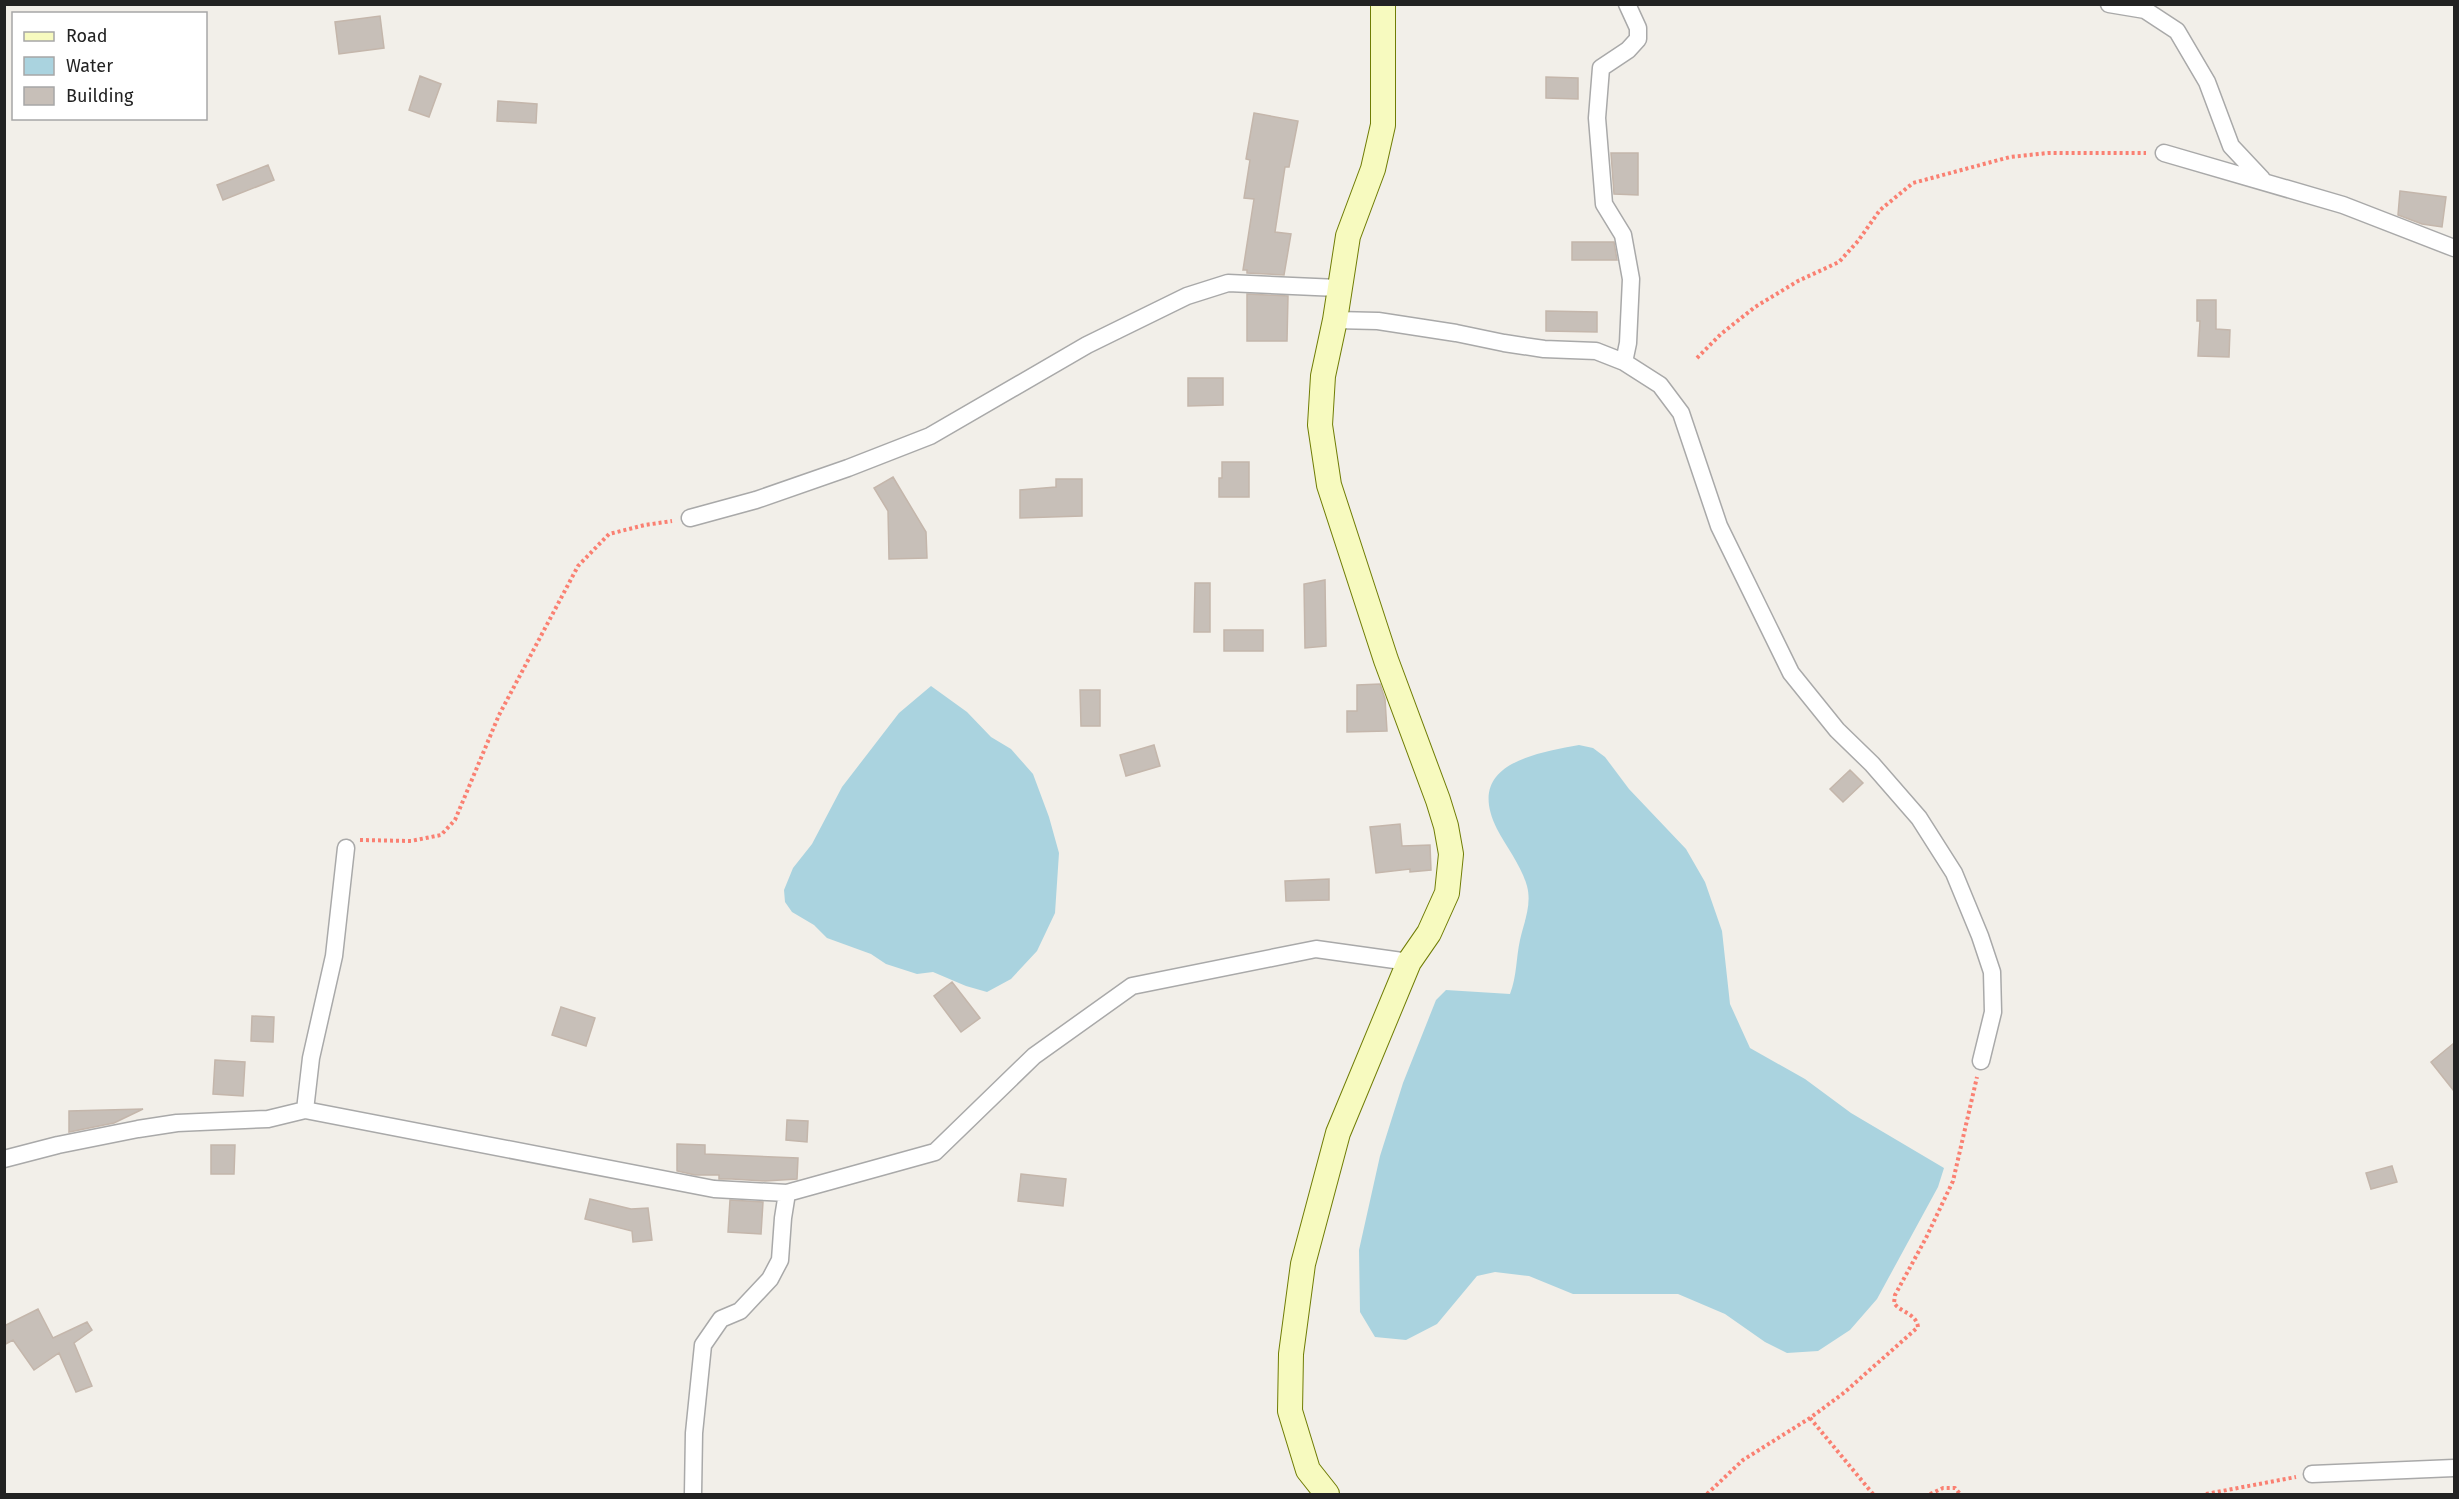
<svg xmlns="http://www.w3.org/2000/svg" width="2459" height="1499" viewBox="0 0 2459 1499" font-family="'Fira Sans',sans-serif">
<rect width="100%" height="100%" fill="#f2efe9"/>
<!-- water -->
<path fill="#aad3df" d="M931,686l36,26 24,25 20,12 22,25 16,43 10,36 -4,60 -18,38 -26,28 -24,13 -21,-6 -33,-14 -16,2 -31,-10 -15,-10 -44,-16 -13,-13 -22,-13 -7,-10 -1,-12 9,-22 19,-24 30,-57 57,-74z
M1579,745l14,3 12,9 24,32 57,60 19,33 17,49 8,73 20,44 55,31 46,34 93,55 -6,19 -61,112 -27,31 -32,21 -31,2 -22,-11 -40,-28 -47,-20h-105l-44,-18 -34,-4 -18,4 -40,48 -31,16 -31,-3 -15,-25 -1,-62 21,-94 23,-73 33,-83 10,-10 64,4c7,-18 6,-36 10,-54 4,-18 12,-35 7,-54 -6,-21 -20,-38 -30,-57 -32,-64 34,-75 82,-84z"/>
<!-- building -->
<path fill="#c7bfb8" stroke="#c4b6ab" stroke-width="1.5" d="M380,16l4,32 -45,6 -4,-32z
M420,76l21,8 -12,33 -20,-7z
M1546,77l32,1v21l-32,-1z
M498,101l39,3 -1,19 -39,-2z
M1254,113l44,8 -9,46h-4l-10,65 16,2 -7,41 -37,-2v-3h-4l11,-71 -10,-1 6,-38 -4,-1z
M1611,153h27v42l-24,-1z
M268,165l6,15 -51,20 -6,-15z
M2400,191l46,6 -4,30 -20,-3 -24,-9z
M1572,242h42l3,18h-45z
M1247,294l41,2 -1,45h-40z
M2197,300h19v29l14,1 -1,27 -31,-1 2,-35h-3z
M1546,311l51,1v20l-51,-1z
M1188,378h35v27l-35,1z
M1222,462h27v35h-30v-19h3z
M893,477l33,55 1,26 -38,1 -1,-48 -14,-23z
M1056,479h26v37l-62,2v-28l36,-3z
M1325,580l1,66 -21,2 -1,-64z
M1195,583h15v49h-16z
M1224,630h39v21h-39z
M1380,684l5,15 2,32 -40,1v-21h10v-26z
M1080,690h20v36h-19z
M1154,745l6,21 -34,10 -6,-21z
M1850,770l13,13 -20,19 -13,-13z
M1400,824l2,22 28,-1 1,25 -21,2v-3l-34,4 -6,-46z
M1329,879v21l-43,1 -1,-20z
M952,982l28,36 -19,14 -27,-36z
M561,1007l34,11 -9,28 -34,-11z
M252,1016l22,1 -1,25 -22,-1z
M2454,1043v48l-23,-29z
M215,1060l30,2 -2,34 -30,-2z
M143,1109l-29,14 -45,9v-21z
M787,1120l21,1 -1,21 -21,-2z
M677,1144l28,1v9l93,4 -1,21 -32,2 -33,-2h-13v-4h-24l-18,-4z
M211,1145h24l-1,29h-23z
M2392,1166l5,16 -26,7 -5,-16z
M1021,1174l45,5 -3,27 -45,-5z
M590,1199l41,10 17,-1 4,32 -19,2 -1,-11 -47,-12z
M730,1200l33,2 -2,32 -33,-2z
M38,1309l15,29 34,-16 5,8 -18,13 18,43 -16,6 -17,-39 -25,17 -21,-30 -9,5v-19z"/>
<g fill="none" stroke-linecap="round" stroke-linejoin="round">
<defs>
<path id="street" d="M2109,4l36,6 32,21 30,51 24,64 31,33
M2164,153l179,52 111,43
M1335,320l43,1 78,12 48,10 40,6 52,2 28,11 36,23 21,28 38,113 72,147 46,57 35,34 47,54 35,55 26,63 12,36 1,40 -12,49
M1624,362l4,-19 3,-64 -8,-44 -19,-31 -7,-86 4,-50 27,-18 10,-11v-11l-11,-24
M690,518l66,-18 92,-32 82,-32 157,-91 100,-49 41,-13 110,5
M305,1110l409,79 73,4 148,-41 99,-96 98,-70 184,-37 93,13
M4,1159l54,-14 80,-16 39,-6 91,-4 37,-9 6,-52 23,-102 12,-108
M2312,1474l142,-6
M693,1494l1,-61 9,-88 18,-26 19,-8 30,-32 10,-19 3,-42 4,-25"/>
<path id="secondary" d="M1327,1494l-19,-24 -18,-59 1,-57 12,-90 35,-131 71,-171 20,-29 18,-40 4,-39 -5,-28 -8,-26 -52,-140 -57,-175 -9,-60 3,-49 12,-56 13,-84 25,-67 10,-44v-121"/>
</defs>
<!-- street casing -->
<use href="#street" stroke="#a9a9a9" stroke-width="19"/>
<!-- secondary casing -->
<use href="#secondary" stroke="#707d05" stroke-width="26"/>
<!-- path -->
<path stroke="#fa8072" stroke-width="4" stroke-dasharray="3 3" stroke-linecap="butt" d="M1697,358l24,-24 34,-27 43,-26 41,-19 19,-21 22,-31 33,-27 97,-26 38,-4h98
M360,840l51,1 30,-6 14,-15 44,-105 79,-149 31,-32 36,-9 27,-4
M1810,1418l63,76
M1707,1494l36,-34 67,-42 35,-26 73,-65c-2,-14 -17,-14 -24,-24l1,-8 31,-57 27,-57 24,-104
M1930,1494l13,-6h12l5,6
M2206,1494l90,-17"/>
<!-- street -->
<use href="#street" stroke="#fff" stroke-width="16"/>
<!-- secondary -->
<use href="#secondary" stroke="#f7fabf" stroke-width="24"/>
</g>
<!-- border -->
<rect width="2459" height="1499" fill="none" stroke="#222222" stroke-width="12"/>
<!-- legend -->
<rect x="12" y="12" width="195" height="108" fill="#ffffff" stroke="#a7a7a7" stroke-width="1.5"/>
<rect x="24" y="32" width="30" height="9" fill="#f7fabf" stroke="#a7a7a7" stroke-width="1.5"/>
<text x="66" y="42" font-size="18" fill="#222222">Road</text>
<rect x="24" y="57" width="30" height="18" fill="#aad3df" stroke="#a7a7a7" stroke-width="1.5"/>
<text x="66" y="72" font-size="18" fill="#222222">Water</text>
<rect x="24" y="87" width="30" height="18" fill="#c7bfb8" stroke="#a7a7a7" stroke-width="1.5"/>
<text x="66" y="102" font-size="18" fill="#222222">Building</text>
</svg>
